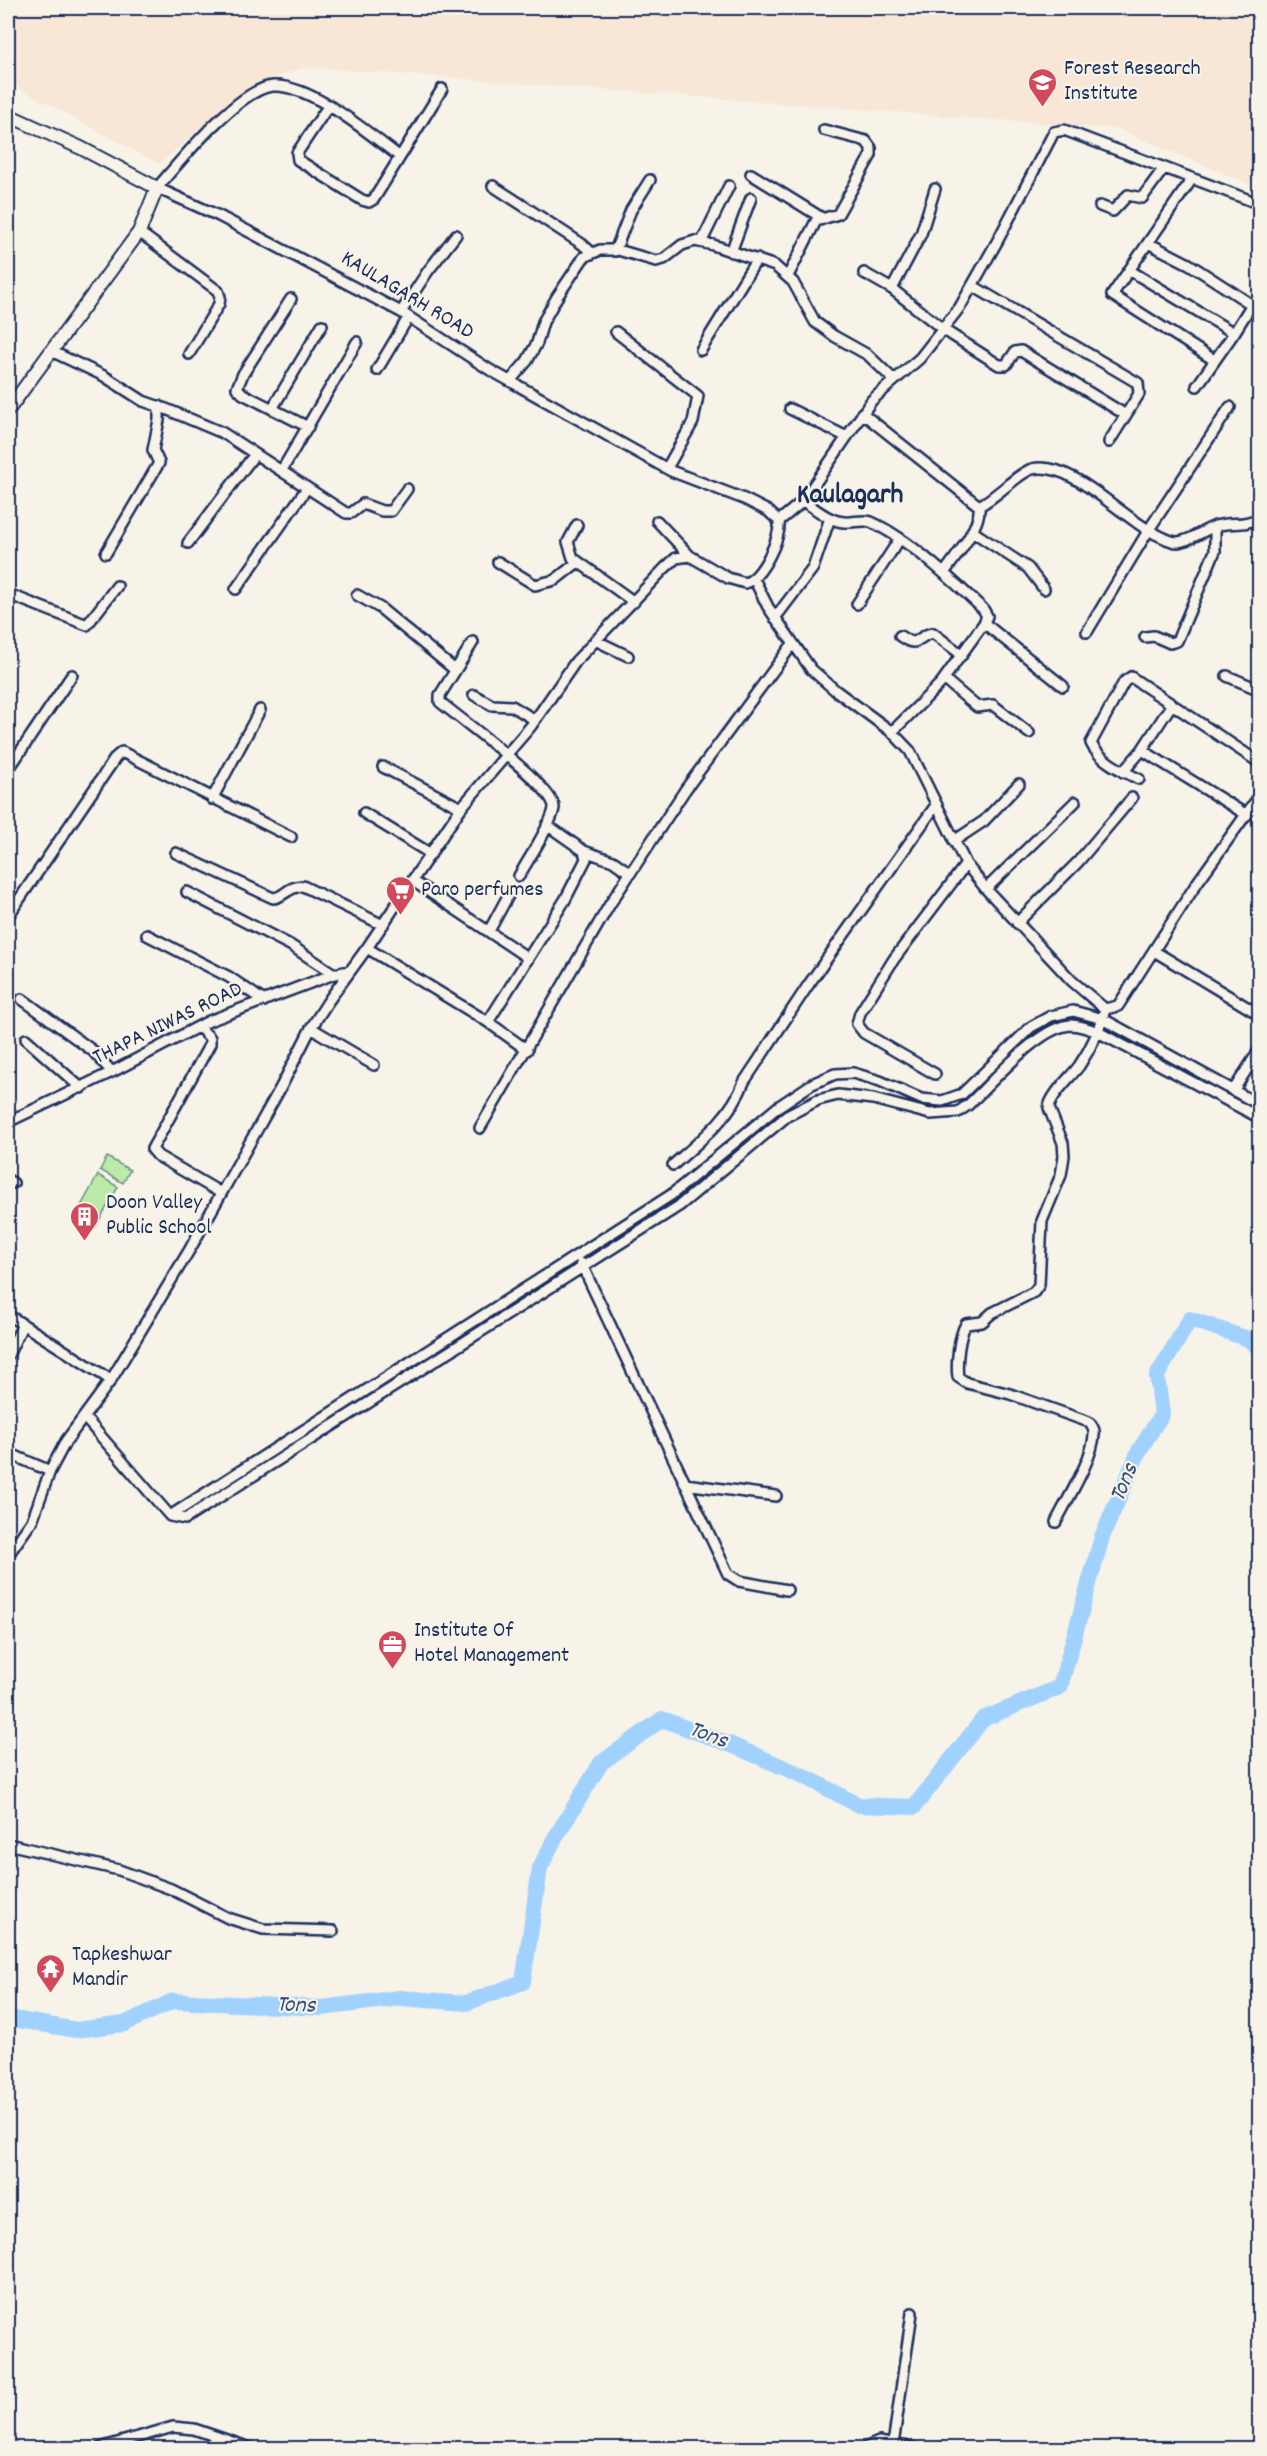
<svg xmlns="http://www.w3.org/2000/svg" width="1267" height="2456" viewBox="0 0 1267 2456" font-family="Dekko,sans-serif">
<rect width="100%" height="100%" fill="#f7f3e8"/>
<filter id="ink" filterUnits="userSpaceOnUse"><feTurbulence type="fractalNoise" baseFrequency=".0167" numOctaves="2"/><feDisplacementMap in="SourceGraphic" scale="12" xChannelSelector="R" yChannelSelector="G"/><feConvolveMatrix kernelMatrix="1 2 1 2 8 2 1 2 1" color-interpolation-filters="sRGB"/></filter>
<g filter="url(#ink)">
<!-- built -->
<path fill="#f8e6d6" d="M8,8h1251v180l-141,-59 -812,-62 -54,17 -93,80 -151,-82z"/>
<!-- pitch -->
<path fill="#bceba9" stroke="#6c8d84" stroke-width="1.5" d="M107,1157l23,13 -7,13 -23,-13z
M98,1175l20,12 -22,39 -20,-11z"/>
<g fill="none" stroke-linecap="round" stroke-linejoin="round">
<!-- river -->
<path stroke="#a1d2fe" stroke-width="16" d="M8,2018l68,12 48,-6 49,-23 149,7 78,-10 66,5 57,-21 17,-114 15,-30 46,-75 61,-44 72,27 72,31 52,28 56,2 69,-88 77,-32 42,-150 37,-86 23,-37 -5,-38 33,-57 58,20 12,10"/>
<defs>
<path id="minor" d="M442,89l-42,68c-29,-22 -89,-73 -127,-71 -33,2 -94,76 -116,102l62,28 182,96 89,58 181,101 73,28 24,12 11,10
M329,105l-32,48 1,7 64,40 7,2 5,-3 26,-42
M751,174l71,44
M1192,179l-80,116 102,65
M493,186l89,58 9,8
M1100,206l13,5 15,-16 14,3 22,-30
M139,232l79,59 2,6 -1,7 -30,50
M702,241l27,-55
M1150,244l39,20 71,46
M615,251l16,-41 19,-30
M731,252l20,-54
M1129,270l105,63
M864,273l28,16 52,41 55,35h7l9,-13 6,-1 105,64
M788,276l28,-55 22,-7 33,-59v-7l-5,-7 -42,-11
M973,286l165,97 1,11 -30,48
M892,289l29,-55 14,-45
M291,299l-48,75 -6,14 6,6 65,33
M401,312l27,-41 28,-36
M616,332l82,64 -5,26 -26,46
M701,350l56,-91
M53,352l51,24 39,25 23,8 57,24 123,80h5l12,-9 19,7h9l16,-22
M377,370l31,-52
M510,381l17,-20 10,-18 6,-21 14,-25 27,-40 16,-7h18l38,11 8,-2 18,-14 13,-4 18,4 62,21 18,16 22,40 19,14 34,19 26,25
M1197,386l37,-53 18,-29
M272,409l50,-84
M790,409l57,28
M862,413l117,93c3,19 -24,52 -35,67
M282,470l75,-128
M803,501c13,8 26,20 41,21 8,1 20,-3 27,0 38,17 81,58 112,87l4,7 -3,7 -43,60 -49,49
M979,506c18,-9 39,-33 53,-37 42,-9 91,52 128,67 6,3 11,6 18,6 13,-1 25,-12 38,-16 16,-5 29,1 44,-9
M657,521l33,35 38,22 17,5c17,-5 36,-45 34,-62
M779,521l24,-20 69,-101 48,-42 40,-51 38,-67 56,-108 10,-2 196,74
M577,525l-9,17 5,16 61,44
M972,531l56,37 16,21
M188,543l67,-89
M106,553l53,-90 -6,-13 6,-30v-14
M498,562l37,23 20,-5 23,-18
M754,579l14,28 43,62 24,21 57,42 18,19 56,113 20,25 86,92 33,28c-5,21 -14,39 -26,57 -8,11 -29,29 -30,42l14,35 1,13 -3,19 -19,46 -3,64 -5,7 -42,21 -10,9 -16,2c-7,12 -10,39 -8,53l9,6 43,11 79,28c3,4 6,7 5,13 -1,23 -27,65 -38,87
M236,589l71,-101
M8,594l79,31 30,-39
M357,595l23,13 75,62
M857,604l42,-64
M775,618l38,-50 17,-50
M984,623l79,63
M1087,632l61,-101 82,-124
M900,636c20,14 16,-1 33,-3l29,22
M1145,637l9,-1 16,7 7,-2 38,-90v-25
M595,640l33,16
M473,642l-33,53v7c19,16 113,84 114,105 0,13 -27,55 -35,69
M1227,676l33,14
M944,679l33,28 16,-2 36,28
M474,695l18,10 20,1 23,14
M1142,750l105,65
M383,767l78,41
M8,770l64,-95
M1123,772l19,-22 30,-46
M1139,779c-15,-7 -41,-19 -48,-36l33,-61 7,-5 129,86
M212,799l48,-89
M364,813l67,41
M954,841l30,-20 35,-37
M584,851l29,10 17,12
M176,853l97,45c10,0 15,-12 30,-12l80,39
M413,881l115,77
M986,889l89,-87
M187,892l103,53 44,29
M8,916l108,-159 6,-5 169,85
M1017,923l61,-61 54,-64
M489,931l20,-37
M147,935l82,42 35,24
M367,948l121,74 39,28
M1154,951l106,64
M22,999l71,52 19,21
M1105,1009l13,-3 79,-123 63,-88
M488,1022l77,-122 21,-41 -2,-8 -37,-26
M199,1027l11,11v6l-58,105 6,7 63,37
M311,1028l63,37
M26,1039l55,49
M935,1074l-71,-41 -7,-9 3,-11 34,-54 72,-95
M1233,1091l27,-42
M8,1122l104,-50 97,-51 125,-47 15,-3
M480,1128l130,-224 75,-114 107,-145
M673,1165c28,-25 58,-48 71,-83l65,-98 127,-179
M8,1180l5,3
M581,1263l147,311 11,7 48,9
M8,1315l103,65
M8,1355l15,-31
M85,1418l85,98 15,3 494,-313 108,-90 31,-16 20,-5 35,4 57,15 28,-2 10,-7c24,-22 71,-79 103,-80 8,0 19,4 27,7l162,86
M8,1453l42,18
M685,1484l91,12
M170,1516l501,-321 108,-89 33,-22 23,-10 18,-1 27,8 41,18 21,2 20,-7 69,-67 20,-11 22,-5 30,8 157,86
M8,1555l24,-34 18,-50 16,-30 45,-61 79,-131 91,-162 30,-59 18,-28 38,-52 94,-140 70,-82 45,-65 89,-93 11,-10 14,-2
M8,1844l111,26 52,19 57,29 35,11 70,2
M893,2445l19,-132
M100,2448l73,-21 21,2 56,19
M865,2448l14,-6 34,6"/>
<path id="tertiary" d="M8,115l73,33 76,40 -18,44 -131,178"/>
</defs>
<!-- minor casing -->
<use href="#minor" stroke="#1b2f5e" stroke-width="14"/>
<!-- tertiary casing -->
<use href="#tertiary" stroke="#1b2f5e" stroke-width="16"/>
<!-- minor -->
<use href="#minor" stroke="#f7f3e8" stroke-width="9"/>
<!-- tertiary -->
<use href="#tertiary" stroke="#f7f3e8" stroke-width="12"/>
</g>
</g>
<!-- icons -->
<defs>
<symbol id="university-pin" viewBox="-11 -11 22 30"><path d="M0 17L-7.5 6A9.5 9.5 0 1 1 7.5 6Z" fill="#d1495b" stroke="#f7f3e8"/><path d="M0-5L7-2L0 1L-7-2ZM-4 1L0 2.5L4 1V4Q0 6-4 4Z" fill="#fff"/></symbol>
<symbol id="supermarket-pin" viewBox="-11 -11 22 30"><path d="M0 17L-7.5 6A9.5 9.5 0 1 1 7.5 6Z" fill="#d1495b" stroke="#f7f3e8"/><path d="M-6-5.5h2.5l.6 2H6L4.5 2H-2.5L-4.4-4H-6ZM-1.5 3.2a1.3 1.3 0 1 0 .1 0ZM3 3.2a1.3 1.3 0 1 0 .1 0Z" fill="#fff"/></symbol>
<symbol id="building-pin" viewBox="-11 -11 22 30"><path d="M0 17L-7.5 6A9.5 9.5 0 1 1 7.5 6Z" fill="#d1495b" stroke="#f7f3e8"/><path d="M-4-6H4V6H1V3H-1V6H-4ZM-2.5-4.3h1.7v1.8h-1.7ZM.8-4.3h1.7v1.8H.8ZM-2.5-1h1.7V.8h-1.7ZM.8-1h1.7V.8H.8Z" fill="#fff"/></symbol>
<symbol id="office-pin" viewBox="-11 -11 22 30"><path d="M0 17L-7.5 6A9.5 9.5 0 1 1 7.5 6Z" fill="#d1495b" stroke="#f7f3e8"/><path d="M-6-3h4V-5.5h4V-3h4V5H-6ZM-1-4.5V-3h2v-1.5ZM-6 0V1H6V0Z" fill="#fff"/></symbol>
<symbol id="temple-pin" viewBox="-11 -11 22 30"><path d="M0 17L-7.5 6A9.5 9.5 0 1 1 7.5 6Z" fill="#d1495b" stroke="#f7f3e8"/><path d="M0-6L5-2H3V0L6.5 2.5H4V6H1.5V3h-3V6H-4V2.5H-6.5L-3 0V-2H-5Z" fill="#fff"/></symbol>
</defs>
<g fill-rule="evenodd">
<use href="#university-pin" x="1026" y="66" width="33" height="45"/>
<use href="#supermarket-pin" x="384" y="874" width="33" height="45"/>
<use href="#building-pin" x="68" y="1200" width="33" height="45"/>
<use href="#office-pin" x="376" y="1628" width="33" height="45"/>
<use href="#temple-pin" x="34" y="1952" width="33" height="45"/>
</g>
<g text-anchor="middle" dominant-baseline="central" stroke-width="4.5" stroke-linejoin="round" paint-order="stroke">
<!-- poi labels -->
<g font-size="22" fill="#1b2f5e" stroke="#f7f3e8" text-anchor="start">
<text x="1064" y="69">Forest Research<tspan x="1064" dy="25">Institute</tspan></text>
<text x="421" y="890">Paro perfumes</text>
<text x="106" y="1203">Doon Valley<tspan x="106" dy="25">Public School</tspan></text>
<text x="414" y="1631">Institute Of<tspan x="414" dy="25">Hotel Management</tspan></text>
<text x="72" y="1955">Tapkeshwar<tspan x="72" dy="25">Mandir</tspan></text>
</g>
<!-- street labels -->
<g font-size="22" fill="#1b2f5e" stroke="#f7f3e8">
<text transform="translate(407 296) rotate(31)">KAULAGARH ROAD</text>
<text transform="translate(168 1024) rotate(-26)">THAPA NIWAS ROAD</text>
</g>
<!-- water labels -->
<g font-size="24" font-style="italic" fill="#36507e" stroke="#f7f3e8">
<text transform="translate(1125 1483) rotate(-67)">Tons</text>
<text transform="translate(708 1736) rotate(21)">Tons</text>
<text transform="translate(296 2006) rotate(2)">Tons</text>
</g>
<!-- district labels -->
<g font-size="28" font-weight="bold" fill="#1b2f5e" stroke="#f7f3e8">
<text x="850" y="497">Kaulagarh</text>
</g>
</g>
<!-- margin -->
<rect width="1267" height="2456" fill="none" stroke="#f7f3e8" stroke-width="30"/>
<rect x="15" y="15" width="1237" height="2426" fill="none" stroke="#1b2f5e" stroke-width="2" filter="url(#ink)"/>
</svg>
